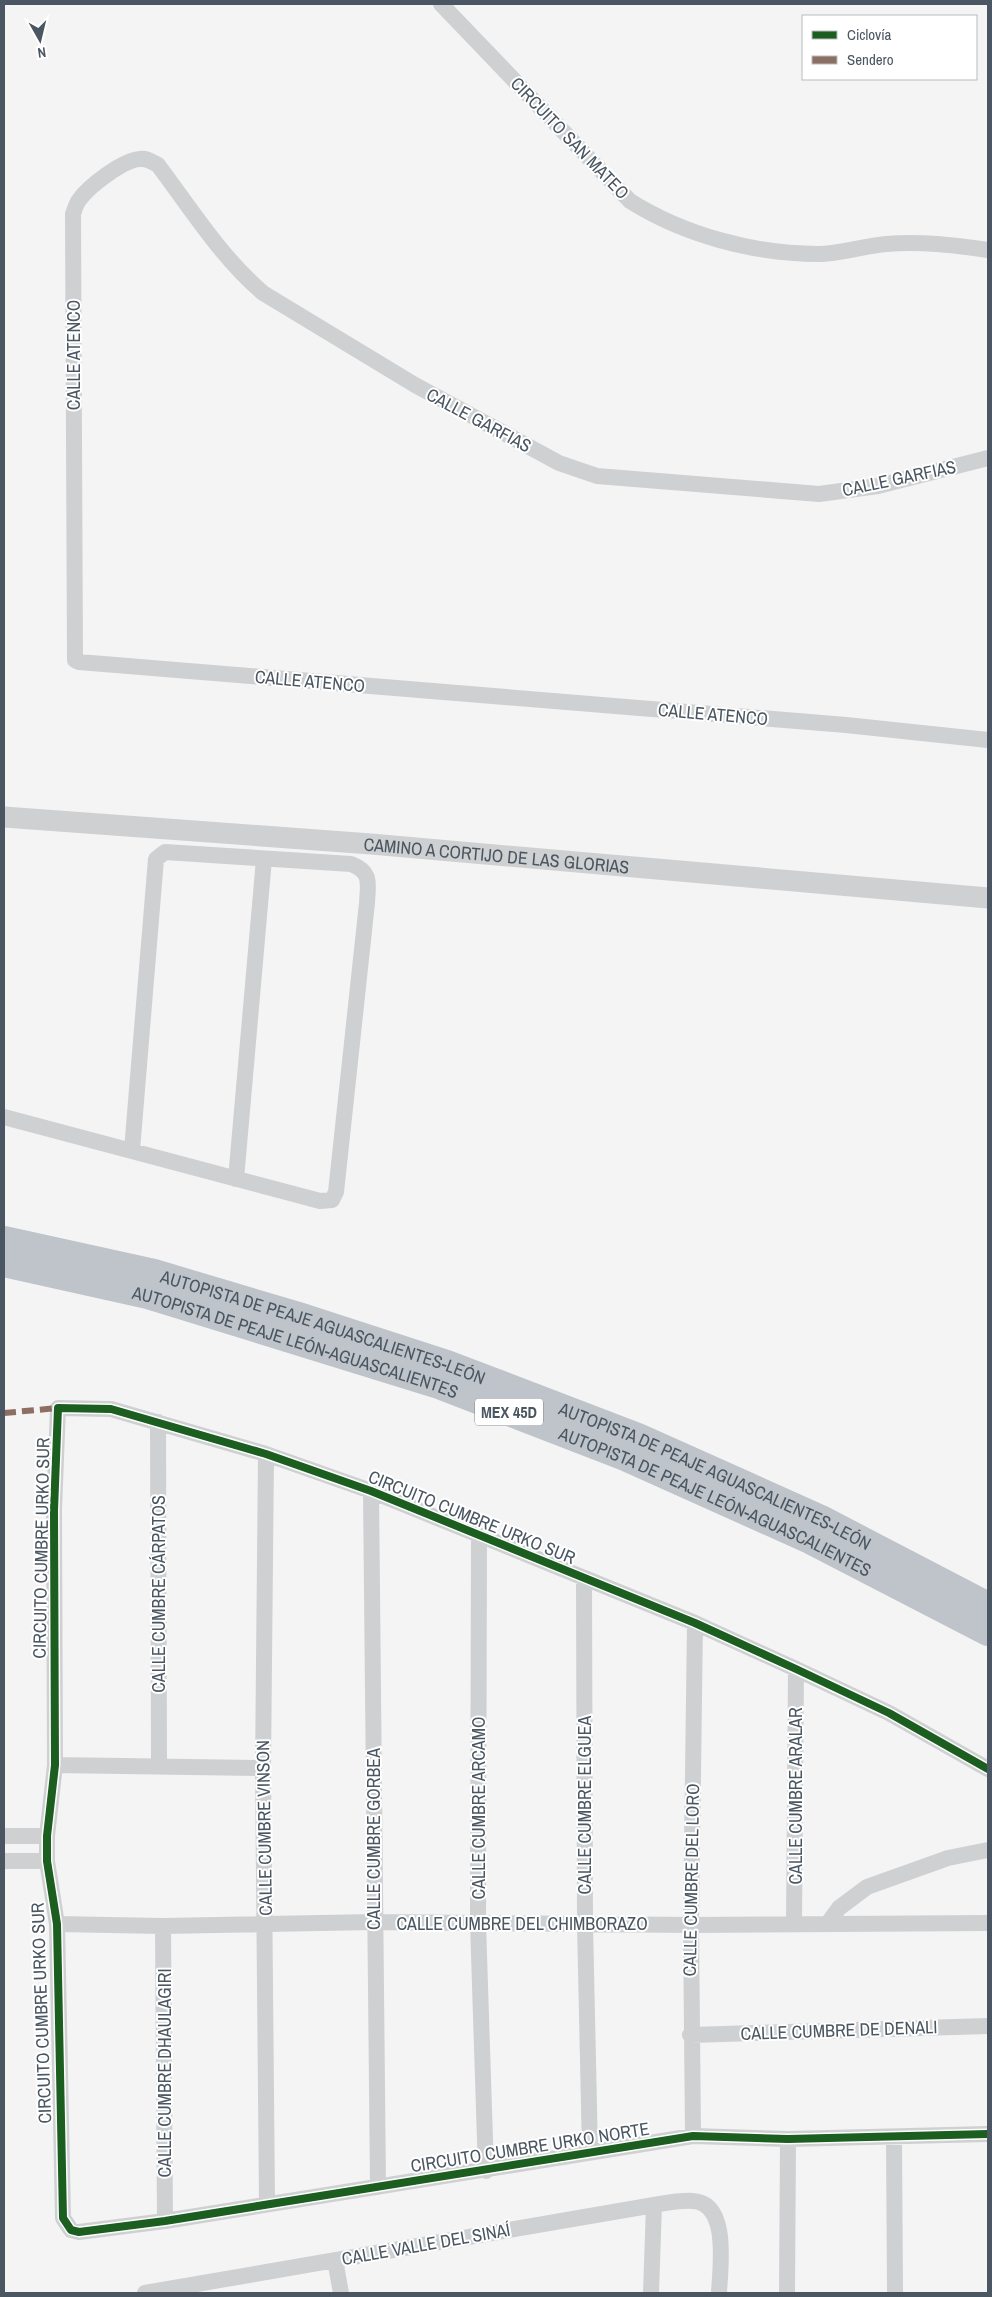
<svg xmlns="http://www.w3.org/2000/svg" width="992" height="2297" viewBox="0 0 992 2297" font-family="'Archivo Narrow',sans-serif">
<rect width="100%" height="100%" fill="#f4f4f4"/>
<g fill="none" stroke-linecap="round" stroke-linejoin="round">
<!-- minor -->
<path stroke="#ced0d2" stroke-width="16" d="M441,4l189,197c54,34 124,53 188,53 22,0 45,-8 68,-10 34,-3 68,1 102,6
M988,458l-110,28 -59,8 -222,-18 -38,-13 -144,-78 -152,-92c-42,-36 -72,-84 -105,-128 -6,-3 -11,-7 -18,-6 -17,1 -51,27 -61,41 -3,4 -4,9 -6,14l2,446 4,2 767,63 142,15
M4,1117l316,84 12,-1 4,-8 31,-289c1,-20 5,-31 -16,-39l-186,-12 -9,7 -24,291
M236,1179l28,-320
M158,1422l1,343
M266,1454l-3,314 4,435
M371,1491l7,696
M479,1536l-1,387 8,248
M584,1578l1,346 5,228
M55,1765l208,3
M988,1769l-99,-56 -93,-44 -101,-46 -324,-132 -105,-37 -155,-45 -53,-1 -4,102 1,255 -8,71v25l10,63 6,294 8,12 8,2 86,-11 528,-85 95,3 200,-5
M4,1836h43
M4,1861h43
M794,1923l2,-254
M828,1923l11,-15 28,-21 81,-29 40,-8
M57,1924l106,2 211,-4 317,3 297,-2
M163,1926l2,295
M690,2035l298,-9
M693,2136l-2,-211 4,-302
M894,2137l1,156
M335,2260l6,33
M145,2293l509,-88c12,-2 27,-5 39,-4 37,2 27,68 26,92
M651,2293l3,-88
M787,2293l1,-154"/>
<!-- tertiary -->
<path stroke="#ced0d2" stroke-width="21" id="s1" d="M4,817l367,27 617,54"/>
<!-- motorway -->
<g stroke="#bec4c9" stroke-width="28">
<path id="s2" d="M4,1240l150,33 151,45 142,46 191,73 183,82 167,87"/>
<path id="s3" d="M4,1263l144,32 288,89 189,73 185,83 178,92"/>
</g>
<!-- quiet -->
<path stroke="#8d6e63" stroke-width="6" stroke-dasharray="12 6" stroke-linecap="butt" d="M4,1413l54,-5"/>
<defs>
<path id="cycleway" d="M988,1769l-99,-56 -93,-44 -101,-46 -324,-132 -105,-37 -155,-45 -53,-1 -4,102 1,255 -8,71v25l10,63 6,294 8,12 8,2 86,-11 528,-85 95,3 200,-5"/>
</defs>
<!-- cycleway casing -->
<use href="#cycleway" stroke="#fff" stroke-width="11"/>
<!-- cycleway -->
<use href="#cycleway" stroke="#1b5e20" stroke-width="8"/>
</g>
<g text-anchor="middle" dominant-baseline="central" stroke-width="4" stroke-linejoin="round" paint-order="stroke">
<!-- shield labels -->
<rect fill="#fff" stroke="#808990" stroke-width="1" x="475" y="1398.5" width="68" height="27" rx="4"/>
<g font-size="16" font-weight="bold" fill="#4a5661">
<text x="509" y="1412">MEX 45D</text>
</g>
<!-- street labels -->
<g font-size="18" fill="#4a5661" stroke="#fff">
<text transform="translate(570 138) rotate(46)">CIRCUITO SAN MATEO</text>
<text transform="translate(73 355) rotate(-90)">CALLE ATENCO</text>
<text transform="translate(479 420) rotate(28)">CALLE GARFIAS</text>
<text transform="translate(899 478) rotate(-12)">CALLE GARFIAS</text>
<text transform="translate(310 681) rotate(5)">CALLE ATENCO</text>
<text transform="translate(713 714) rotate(5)">CALLE ATENCO</text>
<text stroke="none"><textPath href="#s1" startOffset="494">CAMINO A CORTIJO DE LAS GLORIAS</textPath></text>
<text stroke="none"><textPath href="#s2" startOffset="331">AUTOPISTA DE PEAJE AGUASCALIENTES-LEÓN</textPath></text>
<text stroke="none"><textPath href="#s3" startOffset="302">AUTOPISTA DE PEAJE LEÓN-AGUASCALIENTES</textPath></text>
<text stroke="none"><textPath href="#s2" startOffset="751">AUTOPISTA DE PEAJE AGUASCALIENTES-LEÓN</textPath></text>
<text stroke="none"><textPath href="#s3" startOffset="752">AUTOPISTA DE PEAJE LEÓN-AGUASCALIENTES</textPath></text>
<text transform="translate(472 1517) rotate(22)">CIRCUITO CUMBRE URKO SUR</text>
<text transform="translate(41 1548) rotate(-89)">CIRCUITO CUMBRE URKO SUR</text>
<text transform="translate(158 1594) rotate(-90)">CALLE CUMBRE CÁRPATOS</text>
<text transform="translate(795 1796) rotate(-90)">CALLE CUMBRE ARALAR</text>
<text transform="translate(584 1805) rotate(-90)">CALLE CUMBRE ELGUEA</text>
<text transform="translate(478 1808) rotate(-90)">CALLE CUMBRE ARCAMO</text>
<text transform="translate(264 1828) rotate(-91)">CALLE CUMBRE VINSON</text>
<text transform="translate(373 1839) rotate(-90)">CALLE CUMBRE GORBEA</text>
<text transform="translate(691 1880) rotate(-89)">CALLE CUMBRE DEL LORO</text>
<text x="522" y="1923">CALLE CUMBRE DEL CHIMBORAZO</text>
<text transform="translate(41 2013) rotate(-92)">CIRCUITO CUMBRE URKO SUR</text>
<text transform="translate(839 2030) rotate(-2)">CALLE CUMBRE DE DENALI</text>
<text transform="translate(164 2073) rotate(-90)">CALLE CUMBRE DHAULAGIRI</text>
<text transform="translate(530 2147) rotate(-9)">CIRCUITO CUMBRE URKO NORTE</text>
<text transform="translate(426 2244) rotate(-10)">CALLE VALLE DEL SINAÍ</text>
</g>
</g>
<!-- border -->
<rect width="992" height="2297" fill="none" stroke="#4a5661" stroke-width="10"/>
<!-- legend -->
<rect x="802" y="15" width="175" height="65" fill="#ffffff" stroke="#b7bbc0"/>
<rect x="812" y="31" width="25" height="8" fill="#1b5e20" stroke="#b7bbc0"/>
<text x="847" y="40" font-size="15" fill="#4a5661">Ciclovía</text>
<rect x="812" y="56" width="25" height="8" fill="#8d6e63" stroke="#b7bbc0"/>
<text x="847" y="65" font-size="15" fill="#4a5661">Sendero</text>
<!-- north arrow -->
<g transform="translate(40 40) rotate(172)" stroke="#ffffff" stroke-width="4" paint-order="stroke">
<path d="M0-4L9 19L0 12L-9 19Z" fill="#4a5661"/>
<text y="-8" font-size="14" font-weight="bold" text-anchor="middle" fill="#4a5661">N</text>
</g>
</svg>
